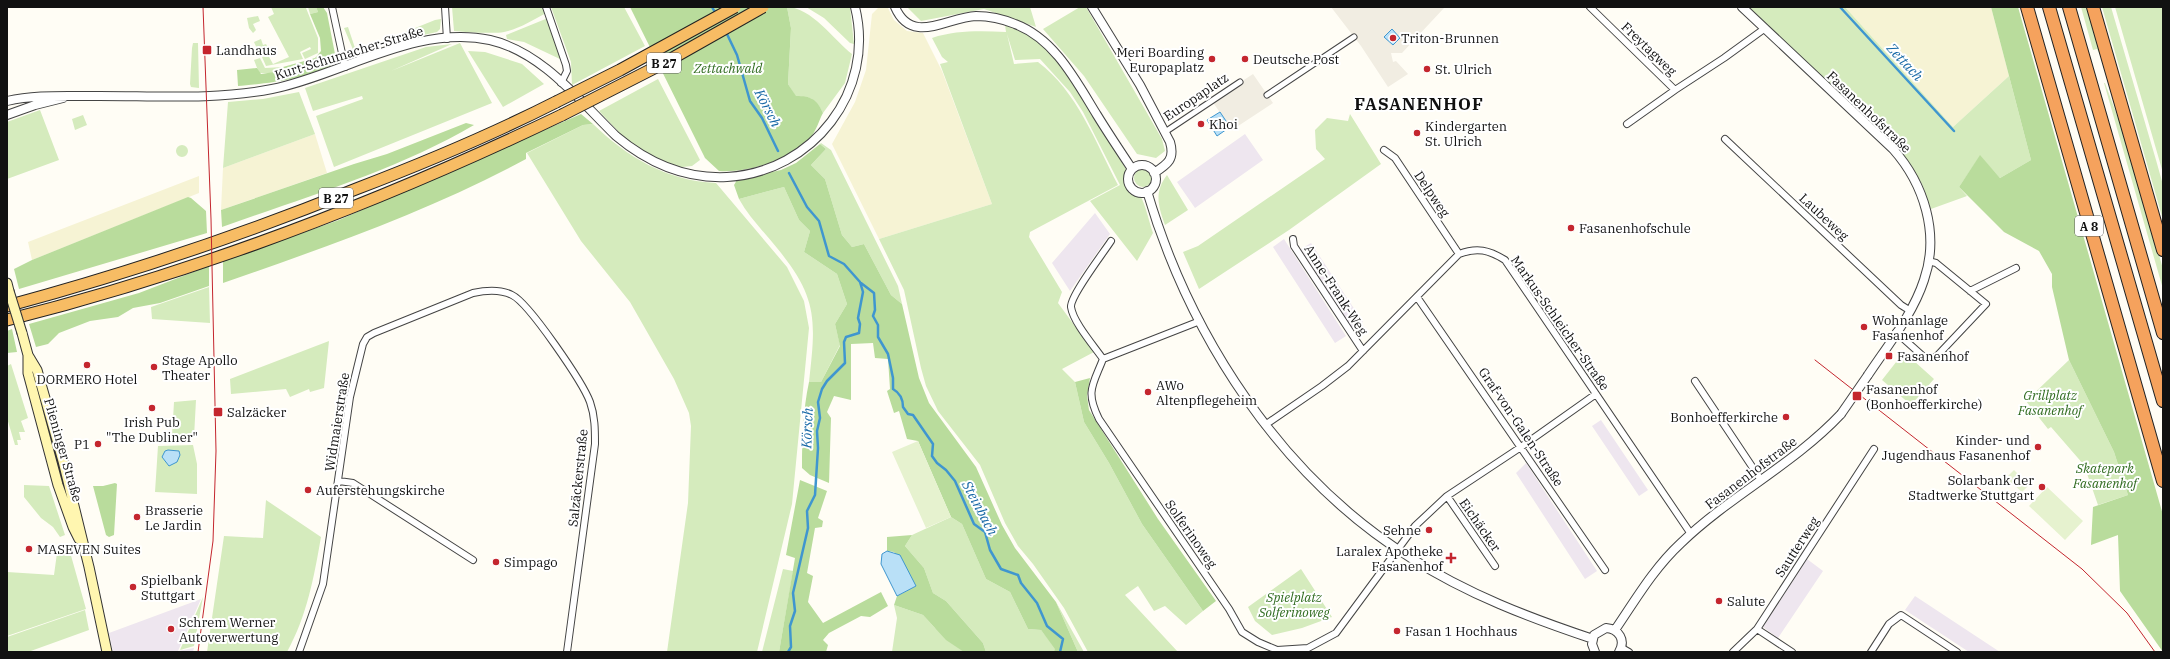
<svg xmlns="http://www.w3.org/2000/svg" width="2170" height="659" viewBox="0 0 2170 659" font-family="'IBM Plex Serif',serif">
<rect width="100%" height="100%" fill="#fffdf5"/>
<!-- industrial -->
<path fill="#eee6ef" d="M1245,134l18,26 -68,48 -18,-26z
M1095,213l15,21 -40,57 -18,-28z
M1284,239l62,97 -11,7 -62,-96z
M1311,243l40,61 12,18 -11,6 -51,-79z
M1601,420l47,70 -9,6 -47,-70z
M1526,463l71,108 -12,8 -69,-106z
M1807,559l16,12 -45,67 -15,-11z
M1915,596l85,56h-31l-64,-42z
M201,599l-23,52 16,-3 -1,4h-80l-4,-19z"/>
<!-- farmland -->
<path fill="#f6f3d4" d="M879,7l9,1 6,12 13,11 16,2 19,38 50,133 -113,35 -47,-95 23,-42 11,-32 6,-56z
M1845,7h146l18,69 -56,51z
M315,134l12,39 -106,37 2,-42z
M199,176v17l-167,67 -4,-18z"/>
<!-- green -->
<path fill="#d5ebbd" d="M271,7h45l2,5 -8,2 -2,-7 -2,1 12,30v15l-13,6 -3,-6 9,-4 -1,-2 -10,5 3,7 -37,7 -4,-9 6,-2 5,9 16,-7 -21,-40 6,-3z
M452,7h92l2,6c-13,7 -27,16 -42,19 -10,2 -39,0 -50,-1z
M551,7h73l21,39 -73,39 -1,-23z
M787,7c24,0 47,33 65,47l-7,29 -22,30c-7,-14 -12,-17 -27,-16l-8,-13 3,-56z
M806,7h44l4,37 -4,-1 -26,-25z
M907,7h123l6,20 -52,-18 -63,12z
M1080,7h6l76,132 3,12 -9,7 -19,-4 -53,-78 -41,-47z
M1747,7h98l108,120 56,-51 22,84 -31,18 -20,-22 -21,31 8,9 -36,13 -9,-25 -23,-34z
M2081,7h7l14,52 -5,-10 -4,1z
M2102,7h9l45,153 7,25v35z
M2115,7h48v166z
M258,16l2,5 -7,3 3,6 -3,3 -4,-5 -2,-10z
M548,18l14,42 -38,-18 -17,-3 -1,-4z
M441,19l-1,10 -3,3 -54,12 -23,9 -6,-1 -10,-24 4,-1 7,21 8,1 72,-29z
M1005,25c8,4 18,6 25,11 39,26 71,93 96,133 -6,21 10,18 16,30 5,11 7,23 11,34l-16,28 -47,-60 30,-16 -37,-73 -13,-20 -30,-33 -25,1 -8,-26 7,30 24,-2c39,29 58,81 80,123l-88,47 -1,5 33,55 -4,11 36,49 -32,17 13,13 9,40 25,41 33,61 61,87 -17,14 -21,-19 -11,5 -16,-25 -13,9 53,57h-90l-24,-44 -31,-44 -15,-18 -13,-23 -25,-58 -42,-54 -12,-25 -5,-18 -17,-78 -25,-51 113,-35 -52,-140 8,-2 -6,-5 -10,-19c24,-8 49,-7 74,-6z
M261,39l2,6 3,-1 2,4 -9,5 -5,-11z
M198,43l1,45 -8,-1 -1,-3 2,-36 1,-5z
M460,43l32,60 -158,64 -18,-51 47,-17 -1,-3 -49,15 -8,-23 121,-41 26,-3 -61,27z
M468,51l17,1 37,12 22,20 -41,23z
M260,58l5,10 18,-1 -2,4 -8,2h-14l-5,-13z
M658,79l42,81 -8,6 -19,2 -42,-23 -32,-34z
M2104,83h1l13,35h2l43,151v20z
M299,92l16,42 -92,34 5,-66 35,-3z
M40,110l19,50 -52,19v-57z
M1350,114l31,50 -92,66 -90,59 -16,-37 15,-6 127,-87 -9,-10 -1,-19 12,-12 21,3z
M83,115l4,10 -12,5 -3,-11z
M593,124c34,33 74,57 123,59l71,84 17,34 5,27 -17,176 -35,148h-90l21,-149 3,-77 -2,-13 -15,-34 -44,-77 -49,-61 -54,-88 56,-28z
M821,143l10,7 67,136 4,18 -11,-9 -27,-51 -12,3 -10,-12 -17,-56 -14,-14 15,-16 -6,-5z
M176 151a6 6 0 1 1 12 0a6 6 0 1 1-12 0Z
M1134 178a9 9 0 1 1 18 0a9 9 0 1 1-18 0Z
M1167,175l21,35 -23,15c-7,-19 -11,-33 2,-50z
M784,187l15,33 11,11 -6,21 33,22 10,30 -12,20 5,21 -19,37h-12c7,-62 9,-84 -32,-134 -13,-16 -28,-31 -38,-49z
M209,287l1,36 -58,-4 -1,-12z
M329,341l-5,47 -14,4 -1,-3 -19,8 -4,-8 -55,5 -1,-15z
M1904,352l30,27 -23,26 -29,-25z
M2069,360l45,92 14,43 -30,10 -14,-40 -33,-38 -3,2 -22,-28z
M11,364l17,54 -7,3 4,11h-6l2,8h-4l1,5h-3l-8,-27v-52z
M196,400l-2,37 -22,-1 2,-34z
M193,445l4,19v30l-42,-2 3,-46z
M24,485l25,1 16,49 -5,2 -7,-10 -12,-9 -17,-21z
M266,500l55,37c-7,40 -14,79 -34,115h-80l17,-116 39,2z
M951,517l11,7 24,55 24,13 18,37 13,1 15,19 -2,3h-68l-3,-9 -37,-42 -13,-8 -9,-25 -19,-22 7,-11z
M70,552l16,57 -79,27v-64l47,3 3,-22z
M783,569l10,2 -14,81h-17z
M1301,569l31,48 -30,11 -30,7 -17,-14 -7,-14z
M203,597l-9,49 -14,4z
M1056,602l28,50h-6z
M894,605l29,10 12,13 46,24h-89l5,-34z
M85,610l4,20 -61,22h-21v-15z"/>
<!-- forest -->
<path fill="#b9dc9c" d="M316,7h7l4,6 8,41c0,5 0,9 -4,11 -18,14 -70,19 -93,21l-1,-16 20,-2 4,6 20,-3 2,-4 32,-9 6,-7 -1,-13 -10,-24 8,-2z
M630,7h157l4,21 -3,56 8,12c15,0 21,3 27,17 -4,7 -7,19 -13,25 -22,22 -60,35 -91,33l-14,-13z
M1991,7h27l145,508v137l-43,-61 -2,-56 -27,10 2,-38 35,-12 -14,-43 -45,-92 -17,-73v-13l-13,-23 -35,-19 -45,-45 21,-32 20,23 31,-18z
M581,114l12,10 -10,1 -57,28v6c-96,52 -200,88 -303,124v-22l116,-41z
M466,123l8,2c-77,45 -168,72 -252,102l-1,-17 133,-46 33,-10z
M820,144l6,5 -15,16 14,14 17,56 10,12 12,-3 27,51 11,9 17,74 10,25 47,64 26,58 13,23 41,54 22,50h-24l1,-3 -14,-19 -13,-1 -18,-37 -24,-13 -24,-55 -11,-7 -33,-76 -11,-2 -8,-28 -5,2 -7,-22 3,-2 -2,-30 -13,-1 -2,-15 -22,1v56l-17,-4 -7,16 4,6 -2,65 -19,-8 -8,-7c0,-29 1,-58 7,-86h12l19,-36 -5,-22 12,-20 -10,-30 -33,-22 6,-21 -11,-11 -15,-33 -45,12 -5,-14 3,-5 44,-10 15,-7z
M188,197l3,1 15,13 1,22 -188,56 -5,-20 18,-9z
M209,266v20l-49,17 -27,5 -15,9 -28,4 -31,12 -11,11 -12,3 -7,-23 110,-31z
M12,329l5,23 -10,1v-22z
M1090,378l-3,18 2,14 69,109 58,82 -13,10 -61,-87 -33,-61 -25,-41 -9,-40z
M800,480l27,11 -9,27 5,3 -1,6 -7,1 -8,45 6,3 -5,26 15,21 58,-31 7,14 -18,11 -9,-1 -32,17 -6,7 5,5 -2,7h-47l16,-94 -9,-3z
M115,483l2,1 -3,51 -5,2 -3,-2 -13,-49h10z
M912,535l-7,11 19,22 9,25 13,8 37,42 3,9h-22l-18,-12 -23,-25 -29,-10 3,-9 19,-10 -22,-34 -7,-1v-14z"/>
<!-- pitch -->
<path fill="#e6f2cf" d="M918,441l33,76 -25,11 -34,-76z
M2014,470l15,15 -7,7 -16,-14z
M2047,487l36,34 -18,19 -36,-34z"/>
<!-- plaza -->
<path fill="#f1ede2" d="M1331,7h113v1l-42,45h-11l2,9 3,-1 12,13 -20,13 -27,-41z
M1253,74l20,29 -41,27 -20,-29z"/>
<!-- water -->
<path fill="#b9e0f7" stroke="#3f96cf" d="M1392,29l8,9 -7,7 -9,-8z
M1220,112l10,15 -13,9 -10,-16z
M168,450l11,1 1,4 -3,7 -8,4 -7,-9 3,-6z
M887,551l13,4 16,31 -19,10 -16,-32 1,-10z"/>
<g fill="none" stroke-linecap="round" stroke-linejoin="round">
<!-- stream -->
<path stroke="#3f96cf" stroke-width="2.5" d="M712,7l4,7
M1840,7l114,124
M726,32l11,23 13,46 12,17 16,33
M861,283l13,10 1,17 -2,6 5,9v12l10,17 5,24v11c7,4 10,10 10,18l5,7 5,1 20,29 -1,12 5,7 9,7 9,11 19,43 11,8 5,18 11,19 17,6 3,8 16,20 10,23 16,13 -3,13
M788,652l3,-5 -1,-21 5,-15 -2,-18 15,-65 -1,-17 8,-16 3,-47 -1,-17 3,-13 -2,-16 4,-13 5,-8 18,-18 -1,-21 2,-5 13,-4 1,-9 -2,-6 5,-26 -3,-10 -16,-18 -15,-8 -10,-35 -12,-14 -18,-34"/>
<defs>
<path id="pedestrian" d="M1267,95l87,-58
M1165,132l75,-50"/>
<path id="minor" d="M332,7l13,60
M445,7l2,32
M546,7l20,58 1,6 -6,12
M1590,7l85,83 49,-32 40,-29
M1627,124l48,-34
M1725,139l176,166 8,5
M1384,150l11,8 64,96
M1293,239l1,7 69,105
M1970,291l46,-23
M1417,297l188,273
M1200,321l-97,38c-10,26 -18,32 -4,60l130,190 13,23 16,10 19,8 31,-2 28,-15 79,-107 32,-30 74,-49 75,-53
M1896,332l29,26 11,-1 50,-53 -50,-41 -8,-2
M1103,359c-9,-13 -30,-37 -32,-52 -1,-11 33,-55 40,-66
M1695,381l66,99
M1265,425l57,-39 26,-20 111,-112c18,-7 30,-4 46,6l186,274
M339,481l14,2 120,77
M1447,496l48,70
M1757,629l35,23
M1622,648l7,4
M299,652l24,-68 27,-187 13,-53 4,-7 7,-4 99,-40c14,-3 27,-4 39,2 17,8 71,88 78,107 5,14 5,28 5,42l-28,208
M1733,652l24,-23 117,-180
M1871,652l18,-28 12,-9 56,37"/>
<path id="tertiary" d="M895,7c17,39 52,10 81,9 13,0 27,3 39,8 40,15 61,57 82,91 11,18 23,36 35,54
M1092,7l48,78 30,57c5,17 -2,22 -16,31
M1742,7l151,142c31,35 47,85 31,131 -11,34 -36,65 -56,95
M7,101c26,-6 51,-5 78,-5 61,-1 126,5 187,-7 70,-14 144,-65 218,-49 52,12 89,60 126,96 31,26 69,43 111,41 86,-5 149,-86 128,-170
M7,115l28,-10 28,-7
M1128 179a14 14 0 1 1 28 0a14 14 0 1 1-28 0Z
M1147,191c43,146 134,286 264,367 56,36 119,60 182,81
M1615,630c21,-31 39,-62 66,-87 50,-48 113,-79 160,-129
M1595,652l-3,-8 2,-9 12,-7c13,1 20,12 13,24"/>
<path id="secondary" d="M7,283l2,8
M22,333l6,22 9,15 26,91 26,106 18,85
M28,356v17l30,112 15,42 6,12"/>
<path id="trunk" d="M7,306c119,-32 235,-71 349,-117 68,-26 135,-54 200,-87
M7,320c191,-48 378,-120 555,-205"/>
<path id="motorway" d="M2027,7l136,474
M2049,7l114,394
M2069,7l94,326
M2093,7l70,243"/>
</defs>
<!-- pedestrian casing -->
<use href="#pedestrian" stroke="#444" stroke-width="7"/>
<!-- minor casing -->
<use href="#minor" stroke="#444" stroke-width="8"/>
<!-- tertiary casing -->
<use href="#tertiary" stroke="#444" stroke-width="10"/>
<!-- secondary casing -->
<use href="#secondary" stroke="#333" stroke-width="11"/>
<!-- trunk casing -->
<use href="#trunk" stroke="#222" stroke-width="13"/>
<!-- motorway casing -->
<use href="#motorway" stroke="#222" stroke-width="14"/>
<!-- pedestrian -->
<use href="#pedestrian" stroke="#fff" stroke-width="5"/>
<!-- minor -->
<use href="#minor" stroke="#fff" stroke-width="6"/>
<!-- tertiary -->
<use href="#tertiary" stroke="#fff" stroke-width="8"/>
<!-- secondary -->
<use href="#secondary" stroke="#fff6b0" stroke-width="9"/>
<!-- trunk -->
<use href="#trunk" stroke="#f7bc64" stroke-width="11"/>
<!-- motorway -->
<use href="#motorway" stroke="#f5a25d" stroke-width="12"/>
<!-- tram -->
<path stroke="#c4262e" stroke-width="1" d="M1815,360l267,209 45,44 28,39
M198,652l15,-111 3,-90 -5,-232 -8,-212"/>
<defs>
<path id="tertiary-bridge" d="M1841,414l27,-39"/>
<path id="secondary-bridge" d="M9,291l13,42"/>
<path id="trunk-bridge" d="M556,102l64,-32 115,-63
M562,115l102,-52 99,-56"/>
</defs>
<!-- tertiary-bridge casing -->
<use href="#tertiary-bridge" stroke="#444" stroke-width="10" stroke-linecap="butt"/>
<!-- secondary-bridge casing -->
<use href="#secondary-bridge" stroke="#333" stroke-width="11" stroke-linecap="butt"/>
<!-- trunk-bridge casing -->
<use href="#trunk-bridge" stroke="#222" stroke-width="13" stroke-linecap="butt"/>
<!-- tertiary-bridge -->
<use href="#tertiary-bridge" stroke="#fff" stroke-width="8"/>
<!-- secondary-bridge -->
<use href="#secondary-bridge" stroke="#fff6b0" stroke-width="9"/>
<!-- trunk-bridge -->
<use href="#trunk-bridge" stroke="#f7bc64" stroke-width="11"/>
</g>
<!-- markers -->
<g fill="#c4262e" stroke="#fff" stroke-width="1.5">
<circle cx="1393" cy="38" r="4"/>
<rect x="202" y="45" width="10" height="10" rx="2"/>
<circle cx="1212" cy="59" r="4"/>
<circle cx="1245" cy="59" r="4"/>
<circle cx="1427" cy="69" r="4"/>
<circle cx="1201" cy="124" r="4"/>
<circle cx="1417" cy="133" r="4"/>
<circle cx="1571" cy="228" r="4"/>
<circle cx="1864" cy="327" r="4"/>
<rect x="1885" y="352" width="8" height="8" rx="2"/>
<circle cx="87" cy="365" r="4"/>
<circle cx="154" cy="367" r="4"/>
<circle cx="1148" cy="392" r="4"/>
<rect x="1852" y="391" width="10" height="10" rx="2"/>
<circle cx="152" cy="408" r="4"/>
<rect x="213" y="407" width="10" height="10" rx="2"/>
<circle cx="1786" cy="417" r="4"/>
<circle cx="98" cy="444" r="4"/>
<circle cx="2038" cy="447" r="4"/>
<circle cx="2042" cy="487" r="4"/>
<circle cx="308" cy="490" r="4"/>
<circle cx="137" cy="517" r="4"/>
<circle cx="1429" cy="530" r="4"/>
<circle cx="29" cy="549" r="4"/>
<path d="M1449 552h4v4h4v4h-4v4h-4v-4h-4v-4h4z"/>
<circle cx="496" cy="562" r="4"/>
<circle cx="133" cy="587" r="4"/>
<circle cx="1719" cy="601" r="4"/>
<circle cx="171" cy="629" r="4"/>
<circle cx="1397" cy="631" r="4"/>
</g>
<g text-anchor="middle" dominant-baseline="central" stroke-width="4" stroke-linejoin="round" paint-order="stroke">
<!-- shield labels -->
<g fill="#fff" stroke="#585858" stroke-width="1">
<rect x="647" y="53" width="34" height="20" rx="3"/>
<rect x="319" y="188" width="34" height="20" rx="3"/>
<rect x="2075" y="216" width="28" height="20" rx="3"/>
</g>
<g font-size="12" font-weight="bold" fill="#111">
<text x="664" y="63">B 27</text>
<text x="336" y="198">B 27</text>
<text x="2089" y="226">A 8</text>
</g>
<!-- poi labels -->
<g font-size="13" fill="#111" stroke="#fff" text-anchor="start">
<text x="1401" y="38">Triton-Brunnen</text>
<text x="216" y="50">Landhaus</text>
<text x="1204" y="52" text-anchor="end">Meri Boarding<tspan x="1204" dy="15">Europaplatz</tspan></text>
<text x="1253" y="59">Deutsche Post</text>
<text x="1435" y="69">St. Ulrich</text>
<text x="1209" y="124">Khoi</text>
<text x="1425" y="126">Kindergarten<tspan x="1425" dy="15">St. Ulrich</tspan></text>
<text x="1579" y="228">Fasanenhofschule</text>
<text x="1872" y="320">Wohnanlage<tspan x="1872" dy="15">Fasanenhof</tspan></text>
<text x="1897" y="356">Fasanenhof</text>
<text x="162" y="360">Stage Apollo<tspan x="162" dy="15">Theater</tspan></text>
<text x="87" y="379" text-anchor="middle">DORMERO Hotel</text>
<text x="1156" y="385">AWo<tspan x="1156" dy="15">Altenpflegeheim</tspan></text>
<text x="1866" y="389">Fasanenhof<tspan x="1866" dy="15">(Bonhoefferkirche)</tspan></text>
<text x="227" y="412">Salzäcker</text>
<text x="1778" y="417" text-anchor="end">Bonhoefferkirche</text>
<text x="152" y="422" text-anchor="middle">Irish Pub<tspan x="152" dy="15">"The Dubliner"</tspan></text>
<text x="2030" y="440" text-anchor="end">Kinder- und<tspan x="2030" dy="15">Jugendhaus Fasanenhof</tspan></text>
<text x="90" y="444" text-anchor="end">P1</text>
<text x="2034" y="480" text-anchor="end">Solarbank der<tspan x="2034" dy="15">Stadtwerke Stuttgart</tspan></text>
<text x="316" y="490">Auferstehungskirche</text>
<text x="145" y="510">Brasserie<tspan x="145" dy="15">Le Jardin</tspan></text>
<text x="1421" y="530" text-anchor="end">Sehne</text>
<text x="37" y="549">MASEVEN Suites</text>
<text x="1443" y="551" text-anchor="end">Laralex Apotheke<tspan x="1443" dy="15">Fasanenhof</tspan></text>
<text x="504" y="562">Simpago</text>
<text x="141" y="580">Spielbank<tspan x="141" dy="15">Stuttgart</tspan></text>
<text x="1727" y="601">Salute</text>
<text x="179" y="622">Schrem Werner<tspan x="179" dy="15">Autoverwertung</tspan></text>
<text x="1405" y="631">Fasan 1 Hochhaus</text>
</g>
<!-- street labels -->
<g font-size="13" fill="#111" stroke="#fff">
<text transform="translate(1649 49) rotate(44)">Freytagweg</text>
<text transform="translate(349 53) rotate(-17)">Kurt-Schumacher-Straße</text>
<text transform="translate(1196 97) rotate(-34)">Europaplatz</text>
<text transform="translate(1869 112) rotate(44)">Fasanenhofstraße</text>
<text transform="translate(1432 194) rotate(56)">Delpweg</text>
<text transform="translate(1824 217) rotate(43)">Laubeweg</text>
<text transform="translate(1336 290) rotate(57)">Anne-Frank-Weg</text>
<text transform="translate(1560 323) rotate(55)">Markus-Schleicher-Straße</text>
<text transform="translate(337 422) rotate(-81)">Widmaierstraße</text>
<text transform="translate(1521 427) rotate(56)">Graf-von-Galen-Straße</text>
<text transform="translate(63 450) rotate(74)">Plieninger Straße</text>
<text transform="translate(1751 473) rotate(-37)">Fasanenhofstraße</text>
<text transform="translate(578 478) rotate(-84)">Salzäckerstraße</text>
<text transform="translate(1480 525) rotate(55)">Eichäcker</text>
<text transform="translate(1191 534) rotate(55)">Solferinoweg</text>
<text transform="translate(1797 547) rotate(-57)">Sautterweg</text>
</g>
<!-- park labels -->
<g font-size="13" font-style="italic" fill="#2f6b1f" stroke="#fff">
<text x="728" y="68">Zettachwald</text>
<text x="2050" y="395">Grillplatz<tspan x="2050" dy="15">Fasanenhof</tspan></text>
<text x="2105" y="468">Skatepark<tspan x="2105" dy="15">Fasanenhof</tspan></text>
<text x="1294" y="597">Spielplatz<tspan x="1294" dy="15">Solferinoweg</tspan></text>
</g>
<!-- water labels -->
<g font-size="14" font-style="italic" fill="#1768a6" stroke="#fff">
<text transform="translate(1905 62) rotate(47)">Zettach</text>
<text transform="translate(768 108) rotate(63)">Körsch</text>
<text transform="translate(807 428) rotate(-88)">Körsch</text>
<text transform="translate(980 508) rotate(62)">Steinbach</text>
</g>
<!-- district labels -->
<g font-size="17" font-weight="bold" letter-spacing="1" fill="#111" stroke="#fff">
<text x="1419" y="104">FASANENHOF</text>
</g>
</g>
<!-- border -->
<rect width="2170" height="659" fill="none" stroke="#111111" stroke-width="16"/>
</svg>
